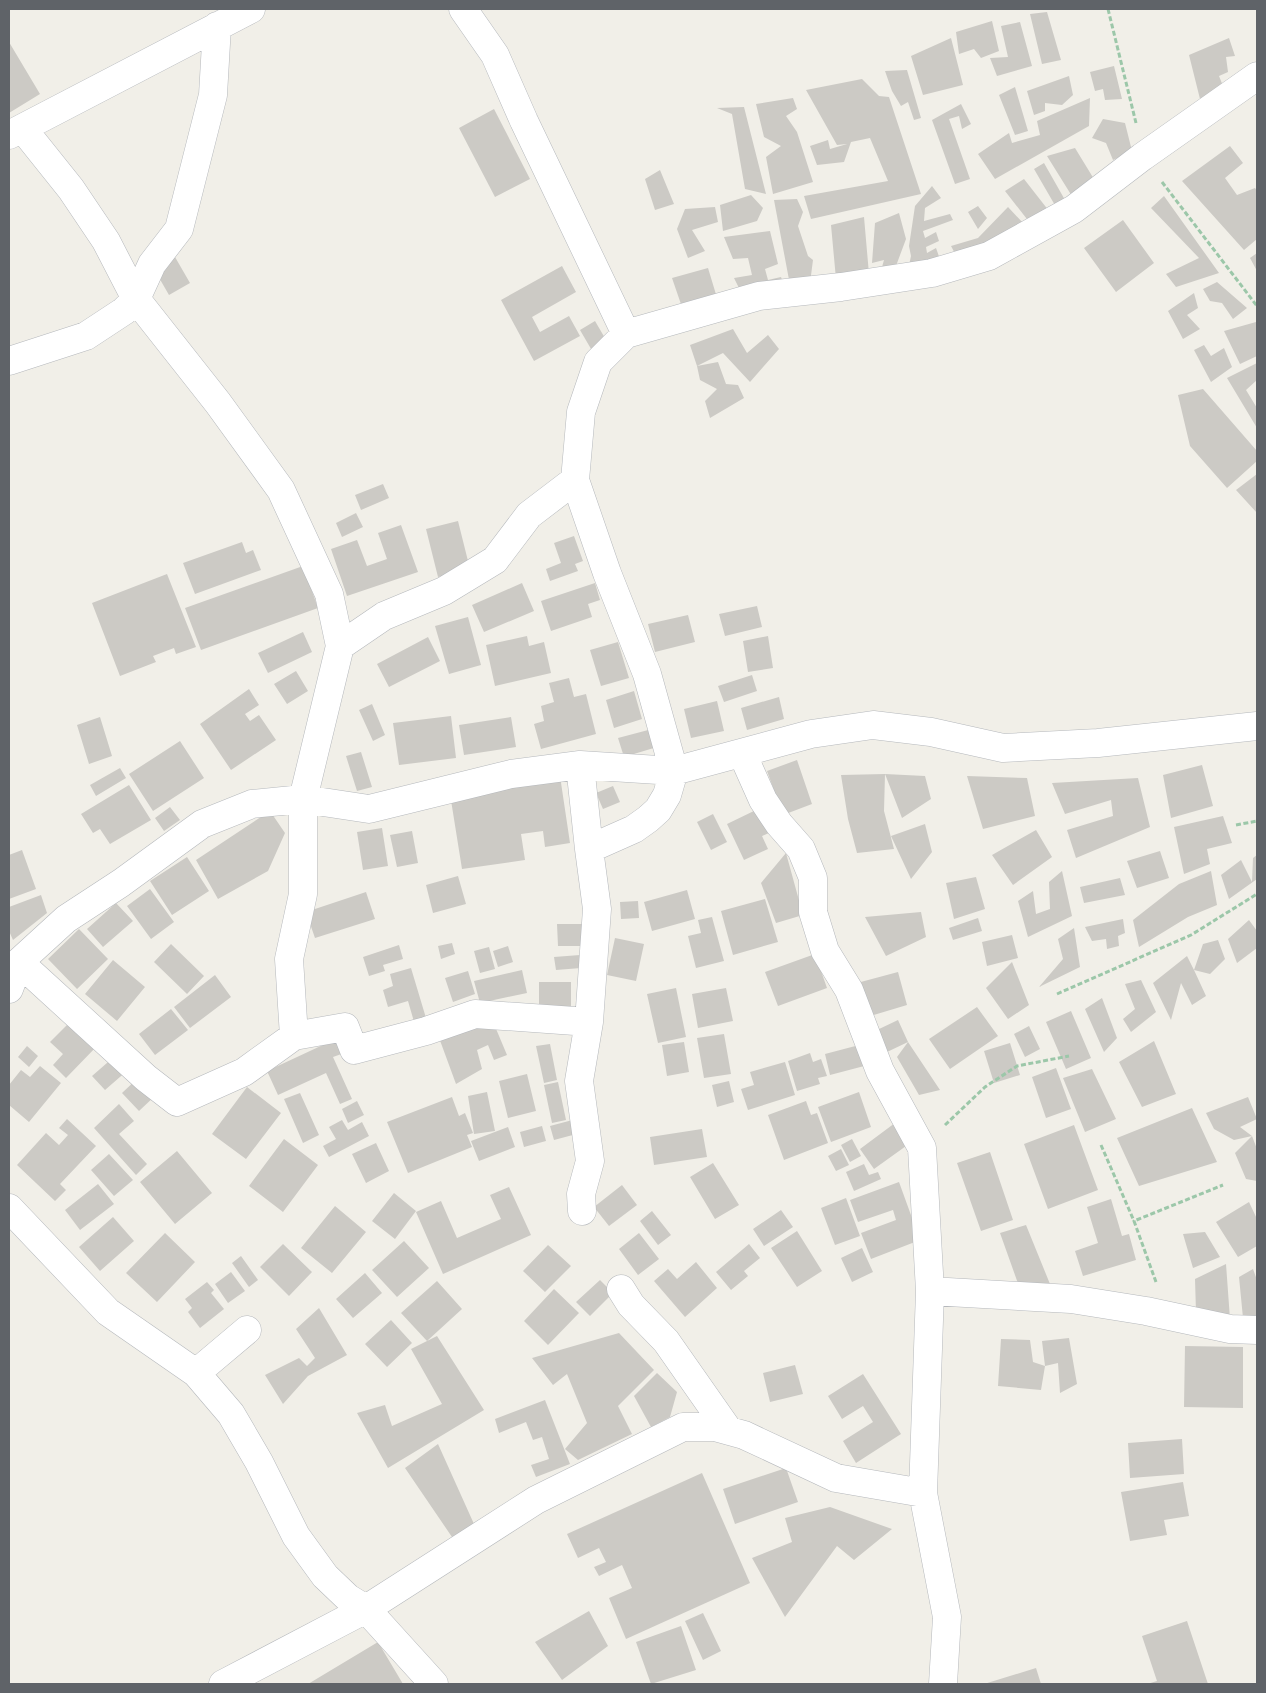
<svg xmlns="http://www.w3.org/2000/svg" width="1266" height="1693" viewBox="0 0 1266 1693" font-family="'Alegreya Sans',sans-serif">
<rect width="100%" height="100%" fill="#f1efe8"/>
<!-- building -->
<path fill="#cccac5" d="M1047,12l14,48 -19,4 -12,-50z
M992,21l7,30 -18,7 -7,-9 -15,5 -3,-22z
M1020,22l12,44 -35,10 -7,-18 18,-1 -7,-31z
M951,38l12,47 -40,10 -12,-39z
M1229,38l6,18 -9,1 2,15 -9,4 6,15 -24,12 -12,-48z
M9,42l31,52 -31,19z
M1114,66l8,33 -17,1 -2,-11 -8,2 -5,-19z
M907,70l14,48 -7,2 -6,-18 -7,4 -9,-15 -7,-20z
M1069,76l4,19 -11,10 -17,-2v8l-11,4 -7,-24z
M862,79l17,17 10,1 32,97 -110,25 -7,-23 84,-15 -18,-43 -19,4 -7,20 -27,3 -7,-19 18,-6 2,9 17,-5 -10,1 -31,-55z
M1015,87l13,44 -13,4 -16,-40z
M793,98l4,11 -11,7 11,16 16,50 -40,12 -7,-37 15,-11 -17,-9 -8,-33z
M1090,98l-1,28 -94,53 -17,-25 31,-21 3,10 28,-8 -3,-14z
M961,104l10,20 -9,5 -3,-13 -10,3 21,60 -15,5 -23,-64z
M744,107l22,87 -21,-5 -13,-75 -15,-6z
M494,109l36,70 -35,18 -36,-69z
M1103,119l22,4 7,28 -19,9 -7,-17 -14,-5z
M1230,146l13,17 -18,15 12,17 18,-7 2,3v48l-13,11 -62,-69z
M1075,148l22,36 -22,17 -28,-45z
M1044,163l21,37 -9,7 -22,-38z
M660,170l14,34 -19,6 -10,-31z
M1024,179l25,32 -19,12 -25,-32z
M932,186l9,12 -16,10 -1,13 26,-7 3,6 -30,11 2,7 11,-6 3,9 -13,6 1,6 9,-5 6,17 -34,5 3,-14 -2,-10 6,-40z
M751,195l12,13 -6,13 -34,10 -3,-26z
M1164,196l55,77 -43,14 -10,-13 33,-16 -48,-50z
M797,199l6,13 -5,14 10,30 5,4 -3,23 -20,2 -16,-85z
M978,206l9,12 -9,11 -10,-17z
M715,207l3,15 -26,8 13,21 -17,7 -11,-29 8,-20z
M1008,207l16,17 -66,35 -7,-13 27,-8z
M899,213l7,26 -13,35h-13l4,-14 -12,3 3,-40z
M864,217l5,57 -33,5 -5,-54z
M1123,220l31,43 -38,29 -32,-44z
M770,231l8,33 -13,5 3,11 13,-3 3,8 -44,5 -6,-12 18,-3 -4,-17 -15,1 -9,-22z
M1257,253v18l-7,-13z
M175,257l15,26 -21,12 -15,-26z
M562,266l14,26 -44,25 8,15 29,-16 11,20 -46,25 -33,-61z
M708,268l10,33 -35,9 -11,-32z
M1217,282l30,26 -14,11 -11,-16 -12,-2 -7,-12z
M1194,293l4,15 -11,7 13,14 -17,10 -15,-28z
M595,321l14,24 -15,9 -14,-24z
M1256,322l1,34 -17,8 -16,-33z
M733,329l14,24 21,-18 11,14 -29,33 -27,-29 -26,13 -7,-21z
M1204,345l7,11 13,-8 8,19 -21,15 -17,-32z
M718,362l8,22 12,1 6,13 -34,20 -5,-17 12,-12 -17,-9 -3,-14z
M1257,363v17l-11,10 11,18v20l-30,-50z
M1203,389l54,62v10l-30,27 -37,-42 -12,-51z
M1257,474v39l-21,-23z
M383,484l6,14 -28,12 -6,-15z
M356,513l7,14 -21,10 -6,-14z
M458,521l12,48 -32,8 -12,-48z
M401,525l17,47 -71,24 -16,-47 26,-9 10,26 20,-7 -9,-26z
M574,536l9,25 -8,3 3,7 -28,10 -4,-12 15,-6 -7,-20z
M242,542l4,11 7,-3 8,20 -66,24 -12,-31z
M303,566l15,42 -117,42 -16,-42z
M167,574l29,73 -20,7 -2,-6 -21,8 3,6 -36,14 -28,-73z
M522,583l12,28 -50,21 -12,-27z
M595,583l5,17 -12,4 4,13 -41,14 -10,-30z
M757,606l5,21 -37,9 -6,-22z
M688,615l7,27 -40,10 -7,-28z
M468,617l13,48 -32,9 -14,-48z
M303,632l9,20 -44,21 -10,-20z
M527,636l2,10 15,-4 7,31 -56,13 -9,-41z
M768,636l5,32 -25,4 -5,-31z
M428,637l12,24 -51,26 -12,-23z
M618,642l11,36 -28,8 -11,-36z
M296,671l12,20 -21,13 -13,-20z
M752,675l5,16 -33,11 -6,-16z
M569,678l5,19 12,-3 10,40 -55,15 -7,-25 10,-3 -3,-15 13,-4 -5,-19z
M249,689l10,16 -14,9 5,7 9,-6 17,25 -45,30 -31,-46z
M634,691l8,28 -28,9 -8,-28z
M779,697l5,22 -37,11 -6,-22z
M717,701l7,30 -33,7 -7,-29z
M372,704l13,31 -12,6 -14,-31z
M451,716l5,42 -57,7 -6,-42z
M100,717l12,39 -23,8 -12,-39z
M511,717l5,30 -52,8 -5,-30z
M652,729l5,18 -33,10 -6,-19z
M180,741l24,37 -51,33 -24,-37z
M361,752l11,35 -15,4 -11,-35z
M797,760l15,44 -29,11 -16,-44z
M1202,765l11,41 -42,12 -8,-43z
M120,768l6,10 -30,18 -6,-11z
M885,774l-1,37 10,38 -37,4 -9,-34 -7,-44z
M885,774l40,2 6,23 -29,19z
M560,776l10,67 -25,4 -2,-16 -22,3 4,26 -63,9 -12,-75z
M967,776l60,2 8,38 -52,13z
M1138,778l12,49 -74,31 -9,-28 46,-14 -2,-16 -46,14 -13,-31z
M129,785l22,35 -41,24 -10,-15 -7,4 -12,-19z
M613,786l7,16 -17,7 -7,-16z
M170,807l10,13 -16,11 -9,-13z
M758,809l11,24 -7,3 6,13 -24,11 -17,-36z
M270,811l15,22 -17,38 -50,28 -22,-39z
M713,814l14,28 -16,8 -14,-28z
M1223,816l9,27 -25,6 3,15 -26,10 -10,-47z
M925,824l7,28 -21,27 -20,-43z
M382,828l6,38 -25,4 -6,-38z
M1036,830l16,27 -39,28 -21,-30z
M412,831l6,32 -21,4 -7,-32z
M22,850l14,39 -27,10v-44z
M1160,851l9,27 -32,10 -10,-27z
M786,853l17,62 -27,8 -15,-40z
M1257,855v24l-28,20 -8,-24 20,-15 11,22 1,-24z
M187,857l22,34 -37,24 -22,-34z
M1062,871l10,45 -44,21 -10,-36 15,-10 3,23 14,-5 -1,-27z
M1211,871l6,34 -29,12 -49,30 -6,-27 46,-36z
M458,876l8,28 -33,9 -7,-28z
M976,877l9,32 -31,10 -8,-36z
M1120,878l5,17 -41,8 -4,-16z
M150,889l24,33 -23,17 -24,-33z
M687,890l8,29 -43,12 -8,-29z
M366,892l9,27 -60,19 -9,-26z
M41,895l6,18 -34,27 -4,-9v-24z
M765,899l13,43 -45,13 -12,-44z
M638,901l1,17 -18,1 -1,-17z
M116,903l17,18 -30,26 -16,-18z
M921,912l5,25 -40,19 -21,-39z
M712,917l12,44 -28,7 -8,-32 13,-3 -3,-13z
M978,918l4,13 -29,9 -4,-12z
M1123,919l2,14 -7,3 1,10 -12,3 -1,-10 -14,2 -7,-14z
M1249,920l8,11v17l-20,15 -9,-24z
M557,924h25l1,22h-25z
M1074,928l6,39 -41,20 24,-28 -5,-20z
M79,929l29,30 -31,30 -29,-30z
M1012,935l6,23 -31,8 -5,-24z
M615,938l29,6 -8,37 -29,-6z
M1218,940l7,19 -15,15 -16,-4 12,26 -14,9 -11,-22 -10,37 -18,-37 34,-27 7,14 9,-26z
M452,943l3,11 -14,5 -3,-13z
M171,944l33,32 -17,18 -33,-32z
M399,945l4,14 -20,6 2,6 -16,5 -6,-19z
M508,946l5,16 -15,5 -5,-16z
M489,947l6,22 -15,4 -6,-22z
M815,954l12,34 -49,18 -13,-34z
M580,955l1,13 -25,2 -2,-13z
M113,960l32,27 -28,34 -32,-27z
M1012,962l17,43 -21,14 -22,-31z
M411,968l18,60 -12,4 -9,-31 -20,6 -5,-17 10,-4 -3,-12z
M522,970l5,23 -47,10 -6,-22z
M468,971l7,23 -22,8 -8,-24z
M898,972l9,33 -40,12 -10,-34z
M215,975l16,22 -41,31 -16,-21z
M1141,980l15,32 -25,20 -8,-13 12,-10 -10,-25z
M539,982h32v30l-32,1z
M676,988l10,49 -28,6 -11,-49z
M726,988l7,33 -35,7 -6,-34z
M1102,998l15,40 -13,14 -19,-43z
M977,1007l21,29 -48,33 -21,-30z
M171,1009l17,21 -33,25 -16,-21z
M1071,1011l20,47 -25,11 -20,-47z
M72,1020l26,25 -32,33 -13,-13 10,-11 -13,-12z
M898,1020l10,22 32,48 -21,5 -22,-38 11,-15 -21,10 -10,-22z
M494,1024l13,31 -13,5 -6,-15 -11,5 5,19 -26,15 -18,-49z
M1029,1026l11,23 -15,8 -11,-23z
M724,1034l7,40 -27,4 -7,-40z
M340,1037l7,15 -14,5 19,42 -12,5 -14,-31 -48,22 -11,-24z
M1154,1041l22,53 -34,13 -23,-45z
M684,1042l5,30 -22,4 -5,-31z
M1010,1043l10,32 -26,8 -10,-32z
M550,1044l7,36 -13,3 -8,-37z
M863,1044l5,21 -38,10 -5,-21z
M27,1046l11,10 -9,11 -11,-10z
M810,1053l3,9 8,-3 6,17 -9,2 2,6 -23,7 -9,-30z
M115,1056l13,14 -23,20 -13,-14z
M785,1062l10,33 -47,15 -7,-21 13,-4 -4,-13z
M40,1066l21,17 -32,39 -20,-17v-20l12,-15 9,7z
M1056,1068l15,41 -25,9 -14,-41z
M1092,1069l24,50 -31,13 -22,-54z
M527,1074l9,37 -28,7 -9,-37z
M139,1077l17,18 -17,16 -17,-18z
M729,1081l5,21 -17,5 -5,-22z
M558,1082l8,38 -14,3 -8,-38z
M247,1087l34,26 -35,46 -34,-25z
M487,1092l8,39 -21,3 -6,-38z
M859,1092l12,35 -40,15 -13,-35z
M300,1093l19,42 -16,8 -19,-44z
M452,1097l7,19 6,-3 8,20 -6,2 5,12 -64,26 -21,-51z
M1248,1097l9,22 -17,8 12,9 -18,4 -20,-11 -8,-16z
M357,1101l7,14 -16,8 -6,-14z
M806,1101l5,14 6,-2 11,30 -44,17 -16,-45z
M119,1104l15,17 -15,13 28,30 -11,11 -42,-47z
M1192,1108l25,54 -78,24 -22,-48z
M580,1118l4,14 -30,8 -4,-14z
M67,1119l29,27 -36,38 6,6 -11,11 -38,-36 29,-32 13,12 9,-10 -9,-7z
M342,1120l6,10 14,-8 7,14 -40,21 -6,-11 13,-7 -7,-12z
M899,1120l14,21 -39,28 -14,-20z
M1074,1125l24,65 -50,19 -24,-65z
M542,1126l4,15 -22,6 -4,-15z
M508,1127l7,20 -36,14 -8,-20z
M702,1129l5,28 -53,8 -4,-28z
M1252,1136l5,13v32l-11,-2 -11,-26z
M284,1139l34,26 -35,47 -34,-26z
M852,1139l9,17 -11,6 -9,-17z
M376,1143l13,28 -23,12 -14,-29z
M841,1149l8,16 -13,6 -8,-15z
M177,1151l35,42 -37,31 -35,-42z
M990,1152l23,68 -32,11 -24,-68z
M109,1154l24,26 -19,16 -23,-26z
M713,1163l26,42 -24,14 -25,-42z
M864,1164l5,11 9,-3 3,7 -27,12 -8,-19z
M899,1182l21,58 -49,19 -10,-26 35,-13 -3,-10 -35,12 -8,-22z
M98,1184l16,20 -34,26 -15,-20z
M622,1185l15,20 -28,21 -15,-19z
M509,1187l22,48 -88,39 -27,-62 25,-11 16,37 44,-19 -11,-24z
M394,1193l22,18 -21,28 -23,-18z
M846,1198l14,38 -25,9 -14,-37z
M1111,1199l11,37 7,-2 7,26 -53,16 -8,-25 23,-8 -11,-36z
M1249,1202l8,17v27l-19,11 -22,-35z
M335,1206l31,26 -34,41 -31,-25z
M781,1210l12,17 -29,19 -11,-17z
M652,1211l19,24 -13,10 -18,-24z
M113,1217l21,24 -34,30 -21,-24z
M1026,1225l24,59 -30,5 -20,-56z
M797,1231l25,40 -25,16 -26,-39z
M1205,1232l15,25 -27,11 -10,-34z
M165,1233l30,29 -38,40 -31,-29z
M639,1233l20,26 -21,16 -19,-26z
M404,1241l25,27 -32,29 -25,-27z
M283,1244l29,28 -23,24 -29,-29z
M749,1244l11,14 -16,13 4,5 -17,14 -15,-18z
M548,1245l23,21 -26,26 -22,-21z
M862,1248l11,24 -21,10 -11,-24z
M241,1256l17,24 -9,7 -17,-24z
M696,1262l21,26 -32,29 -31,-36 14,-12 9,10z
M1226,1264l4,55 -34,-7 -1,-33z
M1253,1269l4,11v37l-14,1 -4,-41z
M231,1272l14,19 -17,12 -13,-19z
M365,1273l17,20 -29,25 -17,-19z
M600,1280l13,13 -23,23 -14,-14z
M437,1281l25,28 -35,32 -26,-28z
M207,1282l7,8 -3,3 13,16 -24,19 -12,-16 4,-4 -7,-9z
M554,1289l25,24 -31,32 -24,-24z
M319,1308l28,47 -39,21 -25,28 -18,-29 34,-17 8,8 8,-8 -19,-29z
M391,1320l21,23 -25,24 -22,-23z
M619,1333l35,37 -36,36 14,28 -54,26 -13,-11 22,-26 -20,-49 -14,11 -21,-27z
M437,1336l47,74 -96,58 -31,-55 28,-8 7,21 50,-22 -31,-55z
M1069,1338l8,46 -17,9 -2,-30 -13,3 -4,24 -43,-4 3,-47 29,1 3,22 12,4 -3,-25z
M1185,1346l58,1v61l-59,-1z
M795,1365l8,29 -33,8 -7,-29z
M657,1373l20,19 -7,25 -19,10 -17,-31z
M863,1374l38,60 -45,29 -13,-22 30,-19 -10,-16 -21,13 -14,-23z
M545,1400l25,64 -34,13 -5,-12 18,-6 -7,-22 -9,3 -7,-18 -27,11 -4,-14z
M1182,1439l2,35 -54,4 -2,-35z
M438,1444l36,80 -22,13 -47,-69z
M786,1468l12,34 -63,22 -12,-35z
M702,1473l48,110 -124,56 -17,-41 23,-10 -10,-23 -23,11 -5,-9 12,-5 -7,-14 -21,10 -11,-24z
M1183,1482l6,34 -25,4 3,15 -37,6 -9,-49z
M830,1507l62,22 -38,31 -17,-14 -52,71 -33,-59 40,-16 -7,-24z
M589,1611l19,35 -46,34 -27,-38z
M703,1613l18,38 -18,9 -18,-39z
M1187,1621l21,63h-61l10,-3 -15,-45z
M681,1626l15,44 -45,14 -15,-42z
M378,1642l25,42h-95z
M1036,1668l5,16h-57z"/>
<g fill="none" stroke-linecap="round" stroke-linejoin="round">
<defs>
<path id="street" d="M463,9l32,46 29,66 102,213
M217,26l-4,69 -34,134 -27,35 -16,35 82,104 63,87 48,104 11,52
M9,135l242,-126
M9,361l77,-25 38,-25 12,-12 -30,-58 -35,-52 -48,-60
M575,480l32,93 40,101 27,97 -7,24 -9,15 -10,9 -14,10 -45,20 -9,-84
M742,753l21,47 16,24 22,25 12,29v34l12,39 24,39 31,81 42,77 8,143 -7,202 24,124 -4,67
M19,962l127,116 31,24 67,-30 50,-36 -5,-77 14,-65v-95l37,-153 44,-30 60,-25 51,-31 34,-45 46,-35 6,-68 17,-50 28,-28 133,-38 82,-9 91,-14 57,-17 85,-47 68,-52 115,-81
M9,989l10,-27 47,-43 55,-36 81,-59 50,-20 51,-5 66,10 142,-35 69,-9 94,6 137,-37 62,-9 58,7 72,16 95,-5 159,-17
M294,1036l51,-9 9,23 72,-19 49,-17 114,8
M9,1208l99,104 88,61 35,41 28,48 37,74 29,40 23,22 18,11 68,75
M582,1211l-1,-17 9,-33 -11,-80 10,-59 8,-113 -8,-60
M621,1289l10,16 35,36 63,90
M930,1291l141,8 75,12 84,18 27,1
M196,1373l51,-43
M223,1684l143,-75 170,-109 147,-73h32l29,8 92,43 87,15"/>
</defs>
<!-- street casing -->
<use href="#street" stroke="#b5b8bc" stroke-width="29"/>
<!-- path -->
<path stroke="#9cc7a9" stroke-width="3" stroke-dasharray="5 2.5" stroke-linecap="butt" d="M1108,9l28,114
M1162,182l95,124
M1236,825l21,-4
M1057,994l134,-59 66,-41
M945,1125l40,-38 32,-21 52,-10
M1101,1145l33,76
M1156,1282l-22,-61 89,-36"/>
<!-- street -->
<use href="#street" stroke="#fff" stroke-width="28"/>
</g>
<!-- border -->
<rect width="1266" height="1693" fill="none" stroke="#5f6368" stroke-width="20"/>
</svg>
